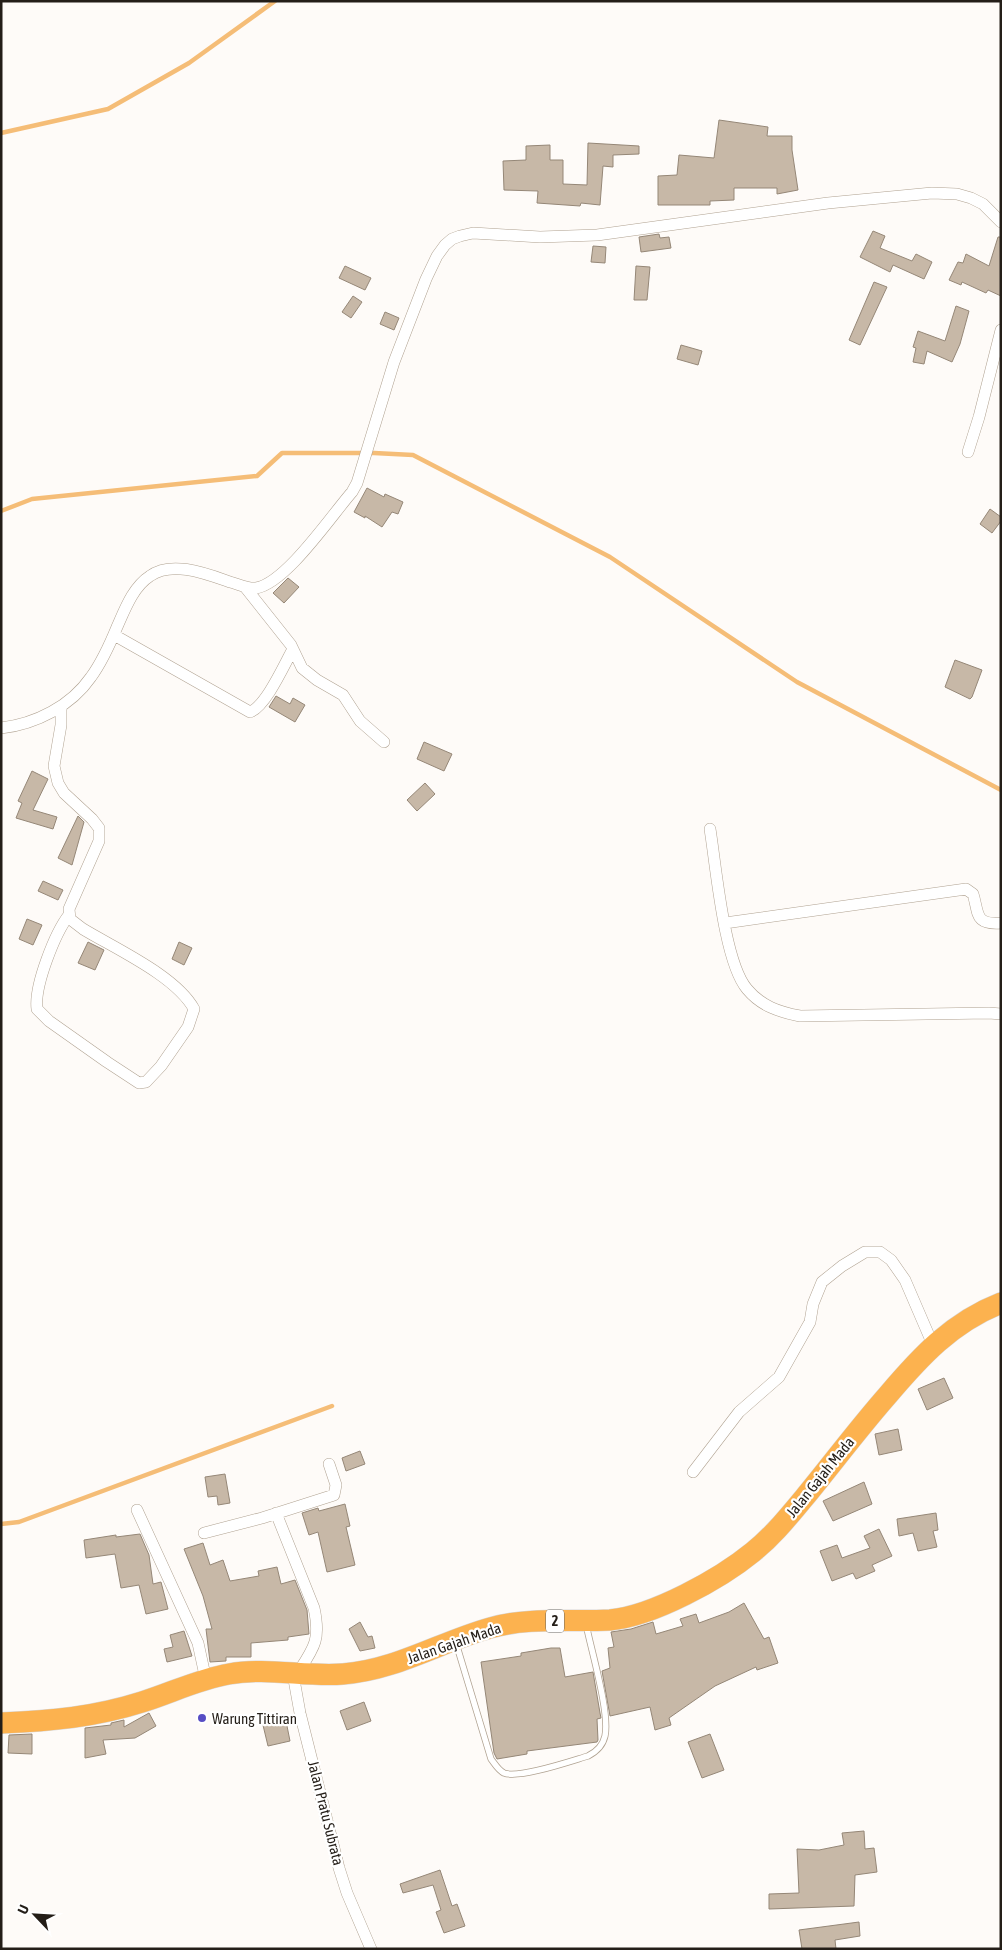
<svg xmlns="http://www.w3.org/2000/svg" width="1002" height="1950" viewBox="0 0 1002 1950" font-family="'Asap Condensed',sans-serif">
<rect width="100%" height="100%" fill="#fefbf8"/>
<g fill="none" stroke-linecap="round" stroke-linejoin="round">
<!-- stream -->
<path stroke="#f5bd77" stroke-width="4.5" d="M1,133l107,-24 81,-46 86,-62
M1,511l31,-12 225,-23 25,-23h92l39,2 197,102 187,125 204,108
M1,1524l18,-2 313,-116"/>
</g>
<!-- building -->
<path fill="#c7b8a7" stroke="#958777" d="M719,120l49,7 -1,9h25v14l6,40 -21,4v-6h-43v12l-24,1v4h-52v-29l19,-1 2,-20 35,3z
M588,143l51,3v8l-26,1v12l-10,-1 -3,39 -19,-2 -1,3 -43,-3 1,-12 -34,-1 -1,-29 23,-1v-14l24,-1v15h13v24l24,1z
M873,231l12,5 -5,12 32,13 4,-7 16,8 -8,17 -31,-14 -3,7 -30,-15z
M659,234l1,4 9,-1 2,11 -30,4 -2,-15z
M998,237h3v59l-13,-6 -2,3 -24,-11 -1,3 -12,-5 9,-18 5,1 3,-9 23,12z
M593,246l13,1 -1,16 -14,-1z
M345,266l26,12 -6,12 -26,-12z
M636,266l14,1 -3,33h-13z
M874,282l13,5 -27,58 -11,-5z
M353,296l9,6 -11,16 -9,-6z
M956,306l13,5 -9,33 -8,18 -25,-11 -3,13 -11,-2 3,-14 -3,-1 5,-16 27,10z
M385,312l14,6 -5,12 -14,-6z
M681,345l21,6 -4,14 -21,-6z
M367,488l17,9 1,-3 18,8 -5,12 -6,-2 -10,15 -17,-11v2l-11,-6z
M990,509l11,8v4l-9,12 -12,-9z
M288,578l11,9 -15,16 -11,-10z
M955,660l27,10 -10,27 -2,2 -25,-12z
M276,696l14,8 3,-6 12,7 -10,17 -26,-15z
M424,742l28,12 -8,17 -27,-12z
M32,771l16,8 -15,31 24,7 -4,12 -37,-11 6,-15 -4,-2z
M425,783l10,11 -18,17 -10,-11z
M78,816l6,6 -12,43 -14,-7z
M43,881l20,9 -5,10 -20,-9z
M27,919l15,6 -9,20 -14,-6z
M88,942l16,8 -9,20 -17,-7z
M179,942l13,6 -8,17 -12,-6z
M944,1378l9,20 -26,12 -9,-21z
M898,1429l4,21 -23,5 -4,-21z
M360,1451l5,13 -19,7 -4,-13z
M225,1474l5,29 -12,2 -1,-9 -9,1 -3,-20z
M864,1482l8,22 -39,17 -10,-20z
M345,1504l5,22 -4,1 9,38 -28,7 -9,-40 -9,3 -7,-22 16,-5 1,3z
M936,1513l2,17 -5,1 4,16 -19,4 -5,-18 -14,3 -2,-17z
M879,1529l13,27 -20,9 3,6 -19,8 -3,-6 -21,8 -12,-30 17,-6 5,13 28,-10 -6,-12z
M140,1534l9,21 4,29 8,-2 7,27 -22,5 -7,-29 -18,3 -6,-34 -29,4 -2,-18 32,-5v2z
M203,1543l7,22 13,-5 7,21 29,-5 -1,-5 19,-4 4,17 14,-4 12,30 2,24 -21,3v3l-37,3v14h-25v4l-16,1 -4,-33h6l-9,-33 -19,-47z
M744,1603l20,36 5,-2 9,26 -21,7 -1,-3 -41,19 -46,32 2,7 -16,5 -5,-23 -40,9 -8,-45 8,-3 -2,-20 6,-1 -3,-15 20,-3 22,-7 3,12 27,-8 -3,-7 16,-5 3,9 30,-11z
M360,1622l8,15 4,-1 3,12 -15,3 -11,-22z
M184,1631l8,25 -25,6 -3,-13 9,-2 -3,-12z
M551,1648h9l5,29 28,-5 7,41 1,5 -4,1 1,21 -1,2 -70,9v3l-30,5 -3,-6 -13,-91 40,-6v-3z
M364,1702l7,19 -24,9 -7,-19z
M149,1713l7,13 -21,12 -32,2 3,14 -21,4v-30l26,-3v-2l13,-3v7z
M285,1716l5,25 -22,5 -6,-25z
M32,1734v20l-24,-1 1,-18z
M710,1734l14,36 -22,8 -14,-36z
M864,1831l1,18 9,-1 3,24 -22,3 -1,31 -85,3v-15l30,-1 -2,-44 22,1 25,-5 -2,-12z
M440,1870l12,36 5,-2 8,22 -21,7 -8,-21 5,-2 -8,-25 -30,8 -3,-9z
M859,1922l1,14 -25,4 1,9h-34l-3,-19z"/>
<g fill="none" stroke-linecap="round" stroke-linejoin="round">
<defs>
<path id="lane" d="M456,1643l35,116c4,5 7,11 13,14 15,6 67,-12 84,-17 8,-4 15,-11 17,-20 5,-24 -14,-86 -19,-112"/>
<path id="street" d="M968,452l11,-35 22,-87
M245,587l46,58 11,23 15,12 26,15 17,26 24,21
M114,635l136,77c16,-6 34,-47 43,-63
M61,706v19l-7,41 4,17 6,10 28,26 7,9v13l-30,68 1,10 13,10c33,20 93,47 111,80l-6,18 -27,39 -15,16 -7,1 -32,-21 -58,-41 -12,-12c-3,-23 18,-76 32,-94
M1,728c35,-4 70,-22 90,-51 11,-15 19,-33 26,-50 8,-18 16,-40 33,-51 22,-16 57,-2 80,6 8,2 17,7 26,6 30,-5 75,-72 96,-96l5,-9 37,-121 32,-83 11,-23 8,-11 7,-6 8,-3 13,-3 67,4 57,-2 231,-32 104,-10 25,1 14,4 12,6 18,18
M710,829c6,37 14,133 37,160 14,17 32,23 53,27l189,-3 12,1
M725,923l241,-34 7,5c6,19 1,31 28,29
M693,1472l46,-60 40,-35 31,-55 3,-18 9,-22 20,-16 23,-14h15l11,8 14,20 28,65
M137,1510l61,133 8,37
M276,1513l38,95c7,32 0,40 -17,66
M204,1533l58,-15 72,-23 2,-10 -7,-21
M293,1674l7,39 39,155 8,25 24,56"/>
<path id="highway" d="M1,1723c50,-2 94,-6 141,-21 29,-9 57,-23 87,-28 38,-7 76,3 114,0 53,-4 97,-32 147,-46 38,-11 80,-6 120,-8 43,-4 110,-41 143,-68 20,-16 35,-35 51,-54 28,-34 54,-69 83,-102 33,-39 65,-74 114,-93"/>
</defs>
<!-- lane casing -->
<use href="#lane" stroke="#b0a291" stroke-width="7"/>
<!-- street casing -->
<use href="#street" stroke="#b0a291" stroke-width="12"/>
<!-- highway casing -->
<use href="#highway" stroke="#d8d6d5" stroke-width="22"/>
<!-- lane -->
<use href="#lane" stroke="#fff" stroke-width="5.5"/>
<!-- street -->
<use href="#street" stroke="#fff" stroke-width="11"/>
<!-- highway -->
<use href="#highway" stroke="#fcb24f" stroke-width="21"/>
</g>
<!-- markers -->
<circle fill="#574dc4" stroke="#fff" stroke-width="2" cx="202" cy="1718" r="5"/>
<g text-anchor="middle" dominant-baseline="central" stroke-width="4.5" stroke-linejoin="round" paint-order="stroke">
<!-- shield labels -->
<rect fill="#fff" stroke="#66625d" stroke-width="1" x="546" y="1609.5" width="18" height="23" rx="4"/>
<g font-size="14" font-weight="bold" fill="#241e18">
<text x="555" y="1621">2</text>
</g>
<!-- street labels -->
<g font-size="15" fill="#241e18" stroke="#fff">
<text transform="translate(820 1477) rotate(-51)">Jalan Gajah Mada</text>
<text transform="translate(454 1643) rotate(-19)">Jalan Gajah Mada</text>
<text transform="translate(326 1813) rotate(76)">Jalan Pratu Subrata</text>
</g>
<!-- poi labels -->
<g font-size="15" fill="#241e18" stroke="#fff" text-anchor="start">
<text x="212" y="1718">Warung Tittiran</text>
</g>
</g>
<!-- border -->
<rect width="1002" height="1950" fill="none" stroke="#241e18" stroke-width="5"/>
<!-- north arrow -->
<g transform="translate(35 1915) rotate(295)" stroke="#ffffff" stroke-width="4" paint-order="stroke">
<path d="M0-4L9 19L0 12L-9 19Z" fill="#241e18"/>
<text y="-8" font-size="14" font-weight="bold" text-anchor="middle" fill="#241e18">U</text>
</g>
</svg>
